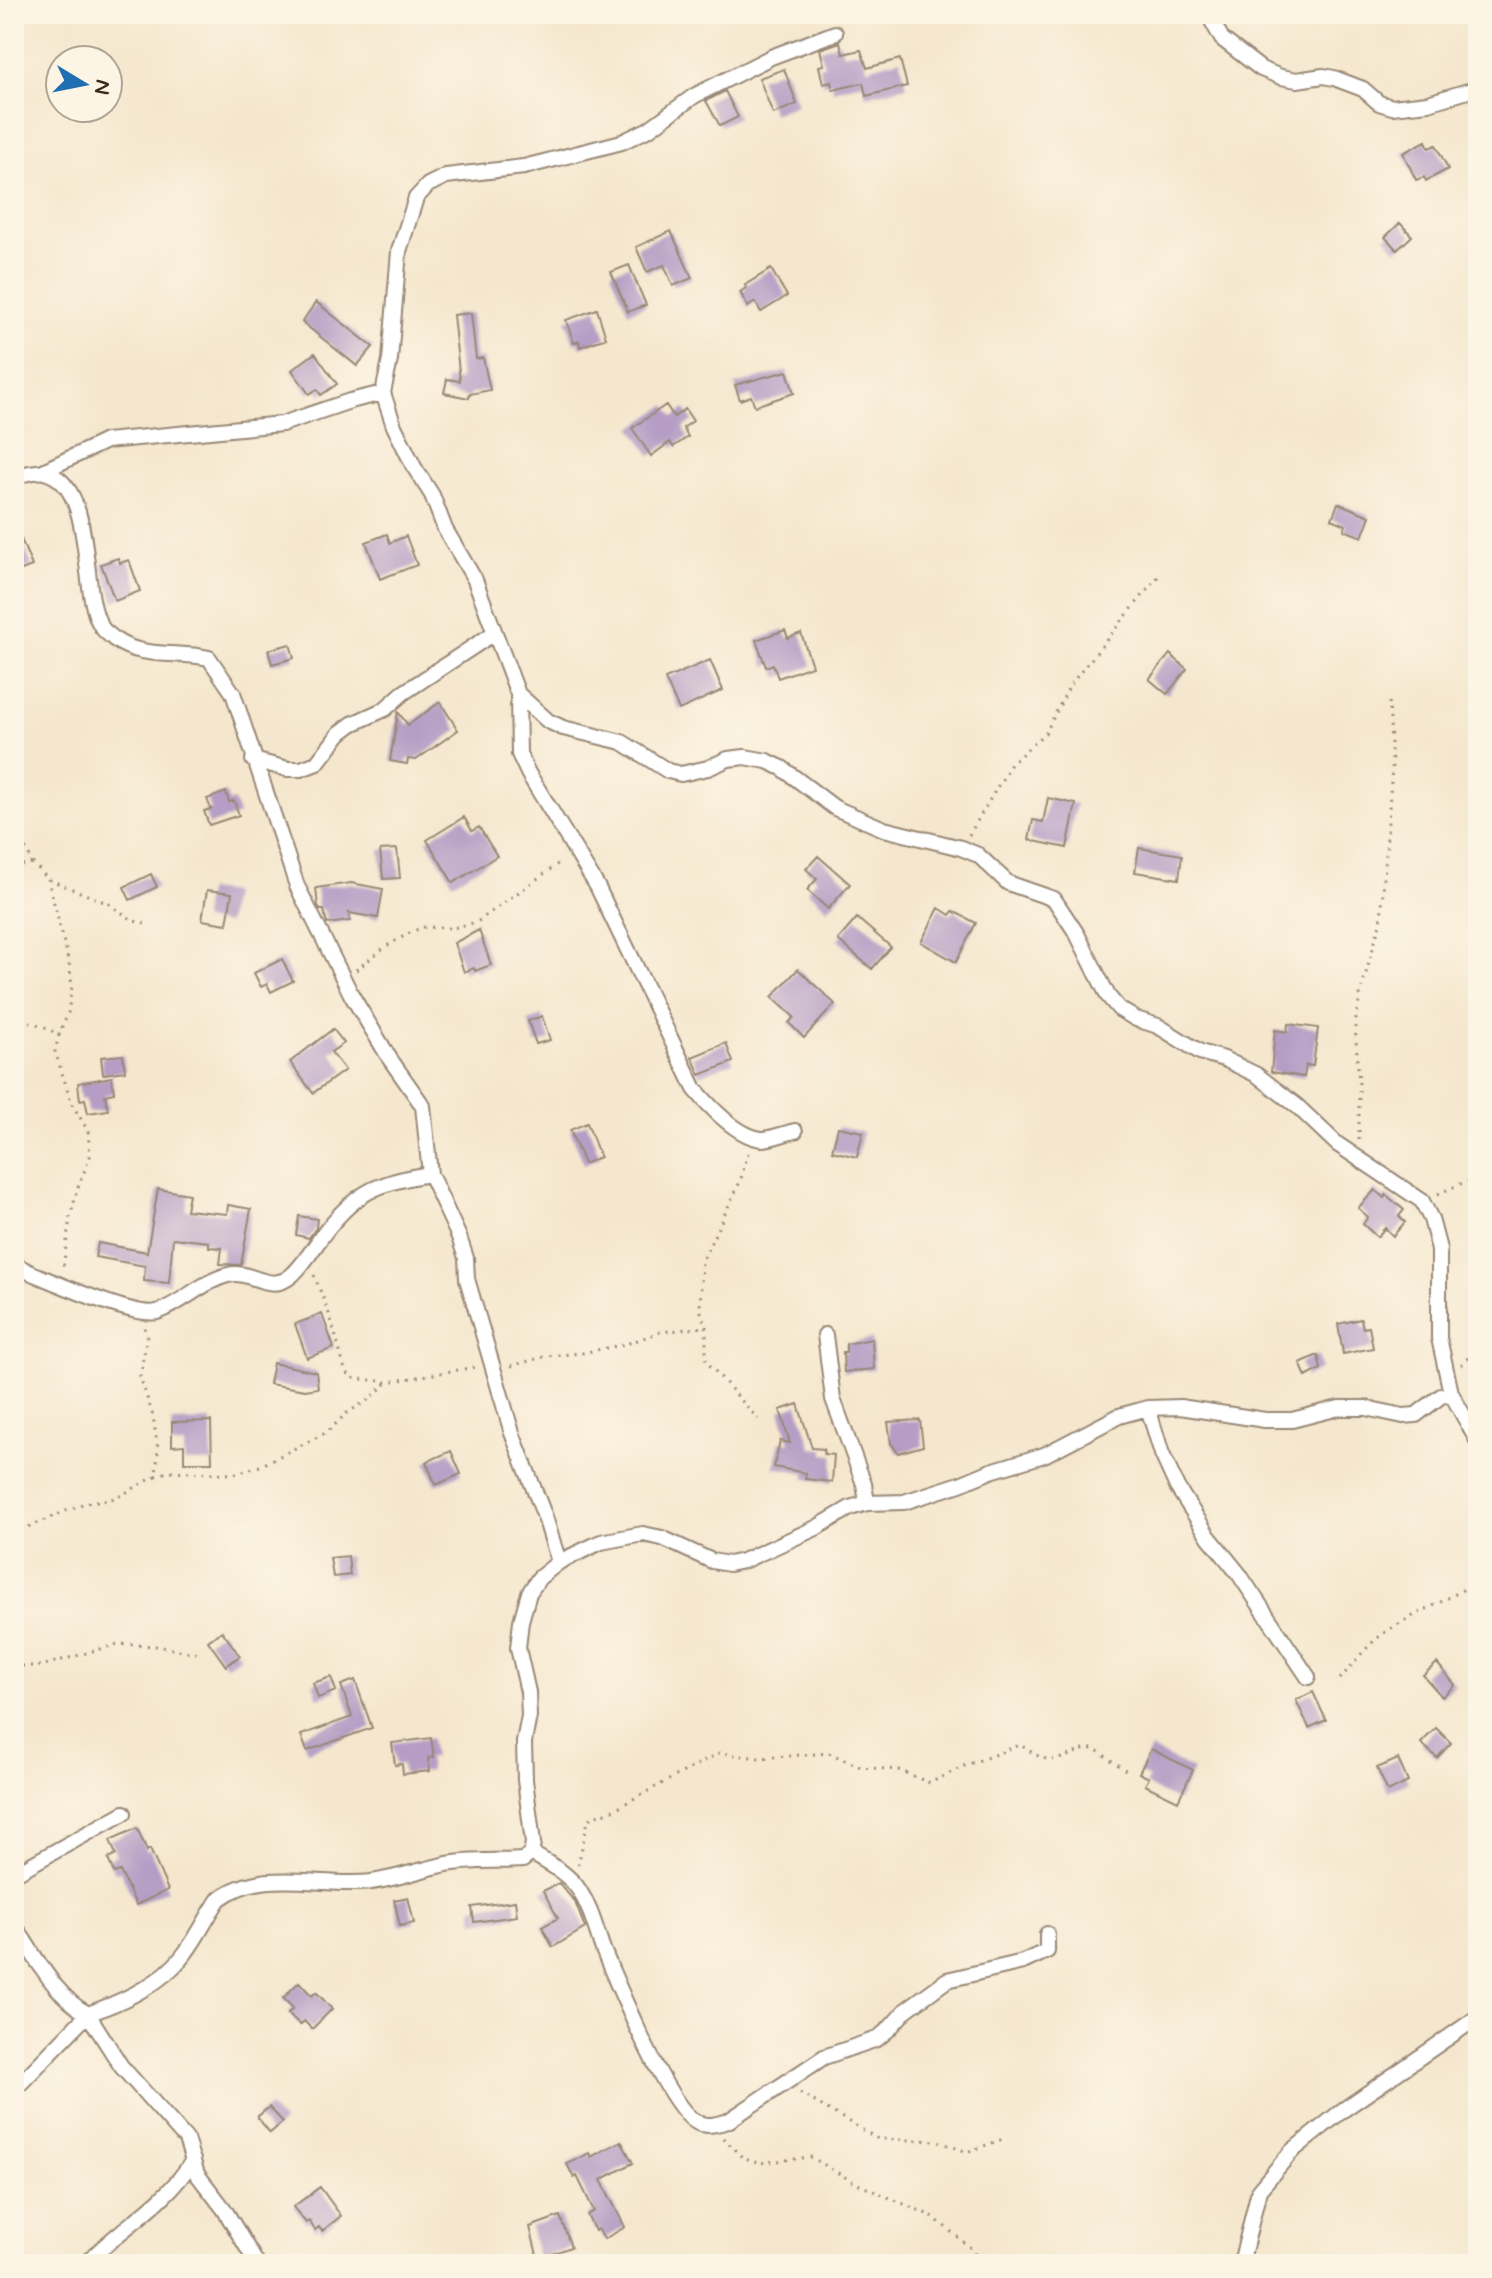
<svg xmlns="http://www.w3.org/2000/svg" width="1492" height="2278" viewBox="0 0 1492 2278" font-family="Mynerve,sans-serif">
<rect width="100%" height="100%" fill="#fcf5e5"/>
<filter id="ink" filterUnits="userSpaceOnUse"><feTurbulence type="fractalNoise" baseFrequency=".0125" numOctaves="2"/><feDisplacementMap in="SourceGraphic" scale="16" xChannelSelector="R" yChannelSelector="G"/><feConvolveMatrix kernelMatrix="1 2 1 2 8 2 1 2 1" color-interpolation-filters="sRGB"/></filter>
<filter id="wash" filterUnits="userSpaceOnUse"><feTurbulence type="fractalNoise" baseFrequency=".006" numOctaves="4" result="noise"/><feDisplacementMap in="SourceGraphic" scale="32" xChannelSelector="R" yChannelSelector="G"/><feGaussianBlur stdDeviation="1.8" result="paint"/><feColorMatrix in="noise" values="0 0 0 0 0 0 0 0 0 0 0 0 0 0 0 0 0 1.4 0 .05"/><feComposite in="paint" operator="in"/></filter>
<g filter="url(#wash)">
<rect width="100%" height="100%" fill="#f5e7ce"/>
<g id="blocks">
<!-- building -->
<path fill="#b59dc5" d="M840,42l3,12 18,-4 6,18 33,-9 7,27 -41,10 -3,-13 -30,7 -2,-8 -8,2 -4,-18 5,-1 -4,-16z
M784,69l13,35 -24,10 -14,-36z
M725,91l13,26 -18,9 -14,-25z
M1426,141l3,7 7,-3 12,24 -22,12 -2,-4 -8,3 -13,-27z
M1400,223l12,13 -15,14 -12,-13z
M671,231l21,47 -19,8 -9,-21 -17,7 -11,-25z
M629,265l17,40 -18,7 -17,-40z
M771,269l16,27 -26,16 -6,-10 -7,5 -8,-15 6,-4 -1,-3z
M316,302l57,45 -16,19 -55,-44z
M597,309l9,29 -26,9 -1,-6 -5,2 -8,-23z
M471,313l5,46 7,-1 7,32 -20,4 -1,4 -25,-5 3,-14 13,2 -7,-66z
M315,353l22,31 -16,11 -4,-6 -8,5 -17,-24z
M787,371l7,22 -39,13 -4,-10 -11,4 -5,-15z
M666,405l8,12 11,-8 8,12 -10,7 5,9 -15,10 -3,-5 -19,14 -19,-28z
M1338,503l32,13 -8,21 -18,-7 2,-5 -14,-6z
M14,522l18,44 -18,7z
M387,534l3,9 16,-7 11,29 -37,14 -14,-37z
M118,558l2,5 9,-3 11,31 -25,10 -14,-37z
M785,630l3,8 13,-5 11,33 -34,12 -5,-14 -7,3 -10,-27z
M290,644l4,14 -22,6 -4,-14z
M1170,654l17,15 -20,25 -18,-15z
M710,660l13,30 -44,20 -14,-31z
M440,702l18,28 -42,30 -8,-1 -1,5 -17,-3 8,-49 10,13z
M226,792l3,10 5,-1 5,14 -30,10 -5,-14 7,-2 -4,-10z
M1048,798l28,6 -9,44 -38,-8 4,-20 10,2z
M464,817l8,14 7,-4 18,29 -44,27 -26,-43z
M1139,848l43,7 -3,24 -44,-7z
M397,849l3,29 -17,1 -3,-29z
M818,856l32,28 -22,25 -21,-19 10,-11 -11,-10z
M151,874l6,13 -27,13 -6,-13z
M351,883l32,6 -5,29 -29,-5 1,8 -23,3 -3,-14h-4l-2,-4 -2,-18z
M207,890l25,3 -5,31 -25,-4z
M939,908l11,7 3,-4 23,12 -20,39 -35,-20z
M857,918l34,29 -19,22 -34,-29z
M479,930l12,35 -16,6 -1,-3 -10,4 -10,-29z
M282,959l11,22 -22,11 -4,-8 -6,3 -7,-14z
M798,969l37,35 -31,34 -15,-15 5,-6 -22,-20z
M542,1016l8,24 -14,4 -8,-23z
M1288,1024l30,4 -5,38 -7,-1 -2,12 -33,-5 4,-42 12,2z
M333,1029l11,14 -13,9 14,18 -32,23 -23,-31z
M726,1043l7,19 -33,13 -8,-18z
M123,1055l2,16 -22,3 -2,-17z
M112,1077l2,16 -9,2 3,15 -20,3 -3,-14 -5,1 -2,-17z
M587,1123l13,34 -16,7 -14,-34z
M838,1127l25,5 -6,25 -25,-6z
M158,1189l31,5 -3,16 41,4 1,-9 23,4 -10,56 -21,-1 2,-16 -13,-1v-5l-36,-4 -4,45 -25,-2 1,-15 -50,-9 3,-14 49,9z
M1375,1190l9,8 2,-3 18,15 -5,6 6,6 -12,14 -8,-8 -8,9 -14,-13 5,-7 -10,-9z
M299,1216l18,3 -1,9 -7,10 -13,-3z
M322,1314l12,34 -27,10 -12,-34z
M1361,1319l2,9 6,-1 4,21 -30,6 -5,-30z
M872,1339l2,30 -30,3 -1,-20h3v-8z
M1318,1355l3,14 -15,8 -6,-14z
M273,1363l43,9 2,16 -13,2 -36,-6z
M798,1404l14,44 12,1v5l10,1 -2,27 -27,-3 1,-6 -32,-6 6,-26 10,2 -10,-33z
M920,1420l3,26 -25,7 -7,-10 -3,-21z
M211,1421l1,41h-28v-17l-12,1v-24z
M451,1451l10,23 -25,11 -10,-23z
M348,1556l2,19 -17,2 -3,-19z
M222,1631l18,25 -14,10 -18,-25z
M1437,1663l18,22 -13,12 -19,-22z
M331,1677l5,14 -18,7 -5,-15z
M355,1680l17,48 -65,23 -6,-16 51,-18 -11,-32z
M1313,1692l13,28 -17,8 -13,-28z
M1436,1728l15,15 -14,15 -16,-15z
M431,1738l3,19 -6,1 2,13 -27,3 -1,-10 -7,1 -3,-22z
M1151,1749l42,21 -15,31 -33,-16 4,-7 -10,-5z
M1398,1759l10,23 -20,10 -11,-24z
M137,1828l10,23 3,-2 18,41 -32,15 -16,-34 -6,2 -6,-14 8,-4 -6,-15z
M559,1883l16,19 10,26 -32,19 -11,-20 16,-9 -15,-27z
M408,1897l6,26 -14,3 -6,-26z
M515,1901l2,15 -43,6 -2,-15z
M299,1982l13,14 4,-4 16,17 -20,20 -8,-8 -4,4 -12,-12 5,-5 -10,-10z
M269,2107l14,15 -13,11 -13,-16z
M621,2141l12,22 -32,17 24,47 -21,12 -6,-10 -3,2 -8,-16 7,-4 -17,-35 -3,2 -7,-14 22,-11 2,4z
M320,2187l21,29 -19,15 -3,-4 -4,3 -6,-9 -3,2 -13,-16z
M560,2216l11,31 -33,12 -8,-32z"/>
</g>
</g>
<g filter="url(#ink)">
<use href="#blocks" fill-opacity="0" stroke="#988876" stroke-width="2"/>
<g fill="none" stroke-linecap="round" stroke-linejoin="round">
<defs>
<path id="minor" d="M1208,14l14,25 39,30 20,8 16,3 26,-4 11,2 29,11 16,14 13,4 36,-4 50,-15
M835,33l-64,24 -77,39 -45,33 -27,13 -98,25 -78,9 -18,9 -12,13 -17,53 -9,109 -7,33 11,33 20,41 18,28 13,34 30,51 43,114 30,27 15,7 59,14 46,29 13,3 27,-6 20,-9 17,-2 22,4 15,7 53,40 49,21 77,19 17,7 30,28 46,16 23,35 31,62 11,13 17,10 22,7 42,26 24,7 33,16 40,31 40,38 85,57 9,18 8,30v89l12,55
M43,471l63,-30 176,-17 68,-23 33,-8
M14,476c9,-1 22,-6 30,-4 53,12 35,120 57,154 2,5 9,9 13,13 26,20 65,12 95,19l24,35 64,193 55,110 38,63 33,47 7,68 29,63 7,21 1,21 45,154 33,84 14,45
M518,694l1,60 9,19 69,113 98,203c14,17 43,48 67,50 10,0 23,-6 33,-8
M253,760l35,9h13l16,-6 23,-30 12,-9 33,-15 18,-16 91,-60
M14,1264l15,8c25,10 106,46 128,40 21,-6 46,-31 71,-37 23,-6 42,20 64,0 12,-11 21,-26 30,-39 32,-43 55,-54 108,-62
M825,1335l8,64 31,85 3,19
M1148,1408l14,46 15,33 32,50 30,37 69,103
M531,1853c17,10 37,20 48,37 13,20 17,41 25,62 13,31 66,160 94,171 10,4 20,1 30,-2l96,-64 53,-18 12,-10 17,-19 41,-30 76,-18 24,-11v-17
M14,1874l110,-61
M14,1925c21,30 41,72 74,89 30,-11 63,-25 86,-48 19,-19 30,-45 45,-67 43,-33 103,-11 152,-17 24,-3 48,-12 72,-17 27,-6 53,-3 80,-5l8,-7 2,-10 -8,-63 -1,-38 5,-26 -1,-24 -10,-44 3,-27 8,-28 10,-15 20,-16 42,-20 42,-8 19,4 50,23 17,3 14,-3 73,-33 34,-20 17,-5 37,-1 56,-18 31,-13 53,-16 75,-39 29,-8 32,-1 85,13h27l47,-12h27l37,8 13,-1 25,-19 10,-3 27,49
M14,2090l74,-76 33,52 65,73 11,35 27,35 33,55
M86,2264c36,-39 77,-56 107,-104
M1241,2264l18,-74 33,-39 51,-41 135,-93"/>
</defs>
<!-- minor casing -->
<use href="#minor" stroke="#988876" stroke-width="18"/>
<!-- path -->
<path stroke="#988876" stroke-width="3" stroke-dasharray="2 6" stroke-linecap="butt" d="M14,827l19,36 15,16 61,25 25,17 16,4
M969,835l42,-71 35,-32 24,-47 91,-112
M14,866l19,-3
M356,970l29,-23 28,-16 12,-4 28,1 24,-6 85,-61
M14,1017l31,10 14,8 9,-22 4,-27 -3,-23 -21,-84
M59,1035l-4,16 17,53 16,27 2,26 -12,30 -8,31 -7,50
M1359,1140v-56l-4,-59 6,-34 20,-71 11,-153 -3,-69
M748,1153l-8,29 -38,79 -2,48 6,18v34l52,58
M1438,1194l40,-18
M314,1275l16,41 15,54 7,8 36,4 87,-15
M1461,1365l17,-17
M511,1366l36,-10 35,-3 44,-9 34,-12 46,-5
M156,1476l14,-5 63,3 27,-8 67,-34 20,-19 21,-13 20,-18
M14,1533l71,-30 31,-5 40,-22 2,-26 -5,-34 -13,-40 7,-40 -3,-9
M14,1666h27l77,-22 38,2 44,8
M1340,1679c13,-15 27,-34 44,-46 30,-20 64,-32 94,-53
M578,1865l10,-44 7,-6 12,-2 112,-60 40,5 70,-5 32,14 37,3 32,13 34,-17 56,-21c7,4 15,10 23,13 19,7 33,-11 52,-9l32,22
M800,2093l78,46 60,2 29,11 39,-14
M723,2138l19,19 18,6 51,-6 44,26 77,33 40,33 8,15"/>
<!-- minor -->
<use href="#minor" stroke="#fff" stroke-width="14"/>
</g>
</g>
<!-- margin -->
<rect width="1492" height="2278" fill="none" stroke="#fcf5e5" stroke-width="48"/>
<!-- north arrow -->
<g transform="translate(84 84) rotate(100)"><circle r="38" fill="#fcf5e5" stroke="#afa495" stroke-width="2"/>
<path d="M0-6L14 30L0 20L-14 30Z" fill="#1f6fb2"/>
<text y="-12" font-size="22" font-weight="bold" text-anchor="middle" fill="#3b2a1e">N</text>
</g>
</svg>
